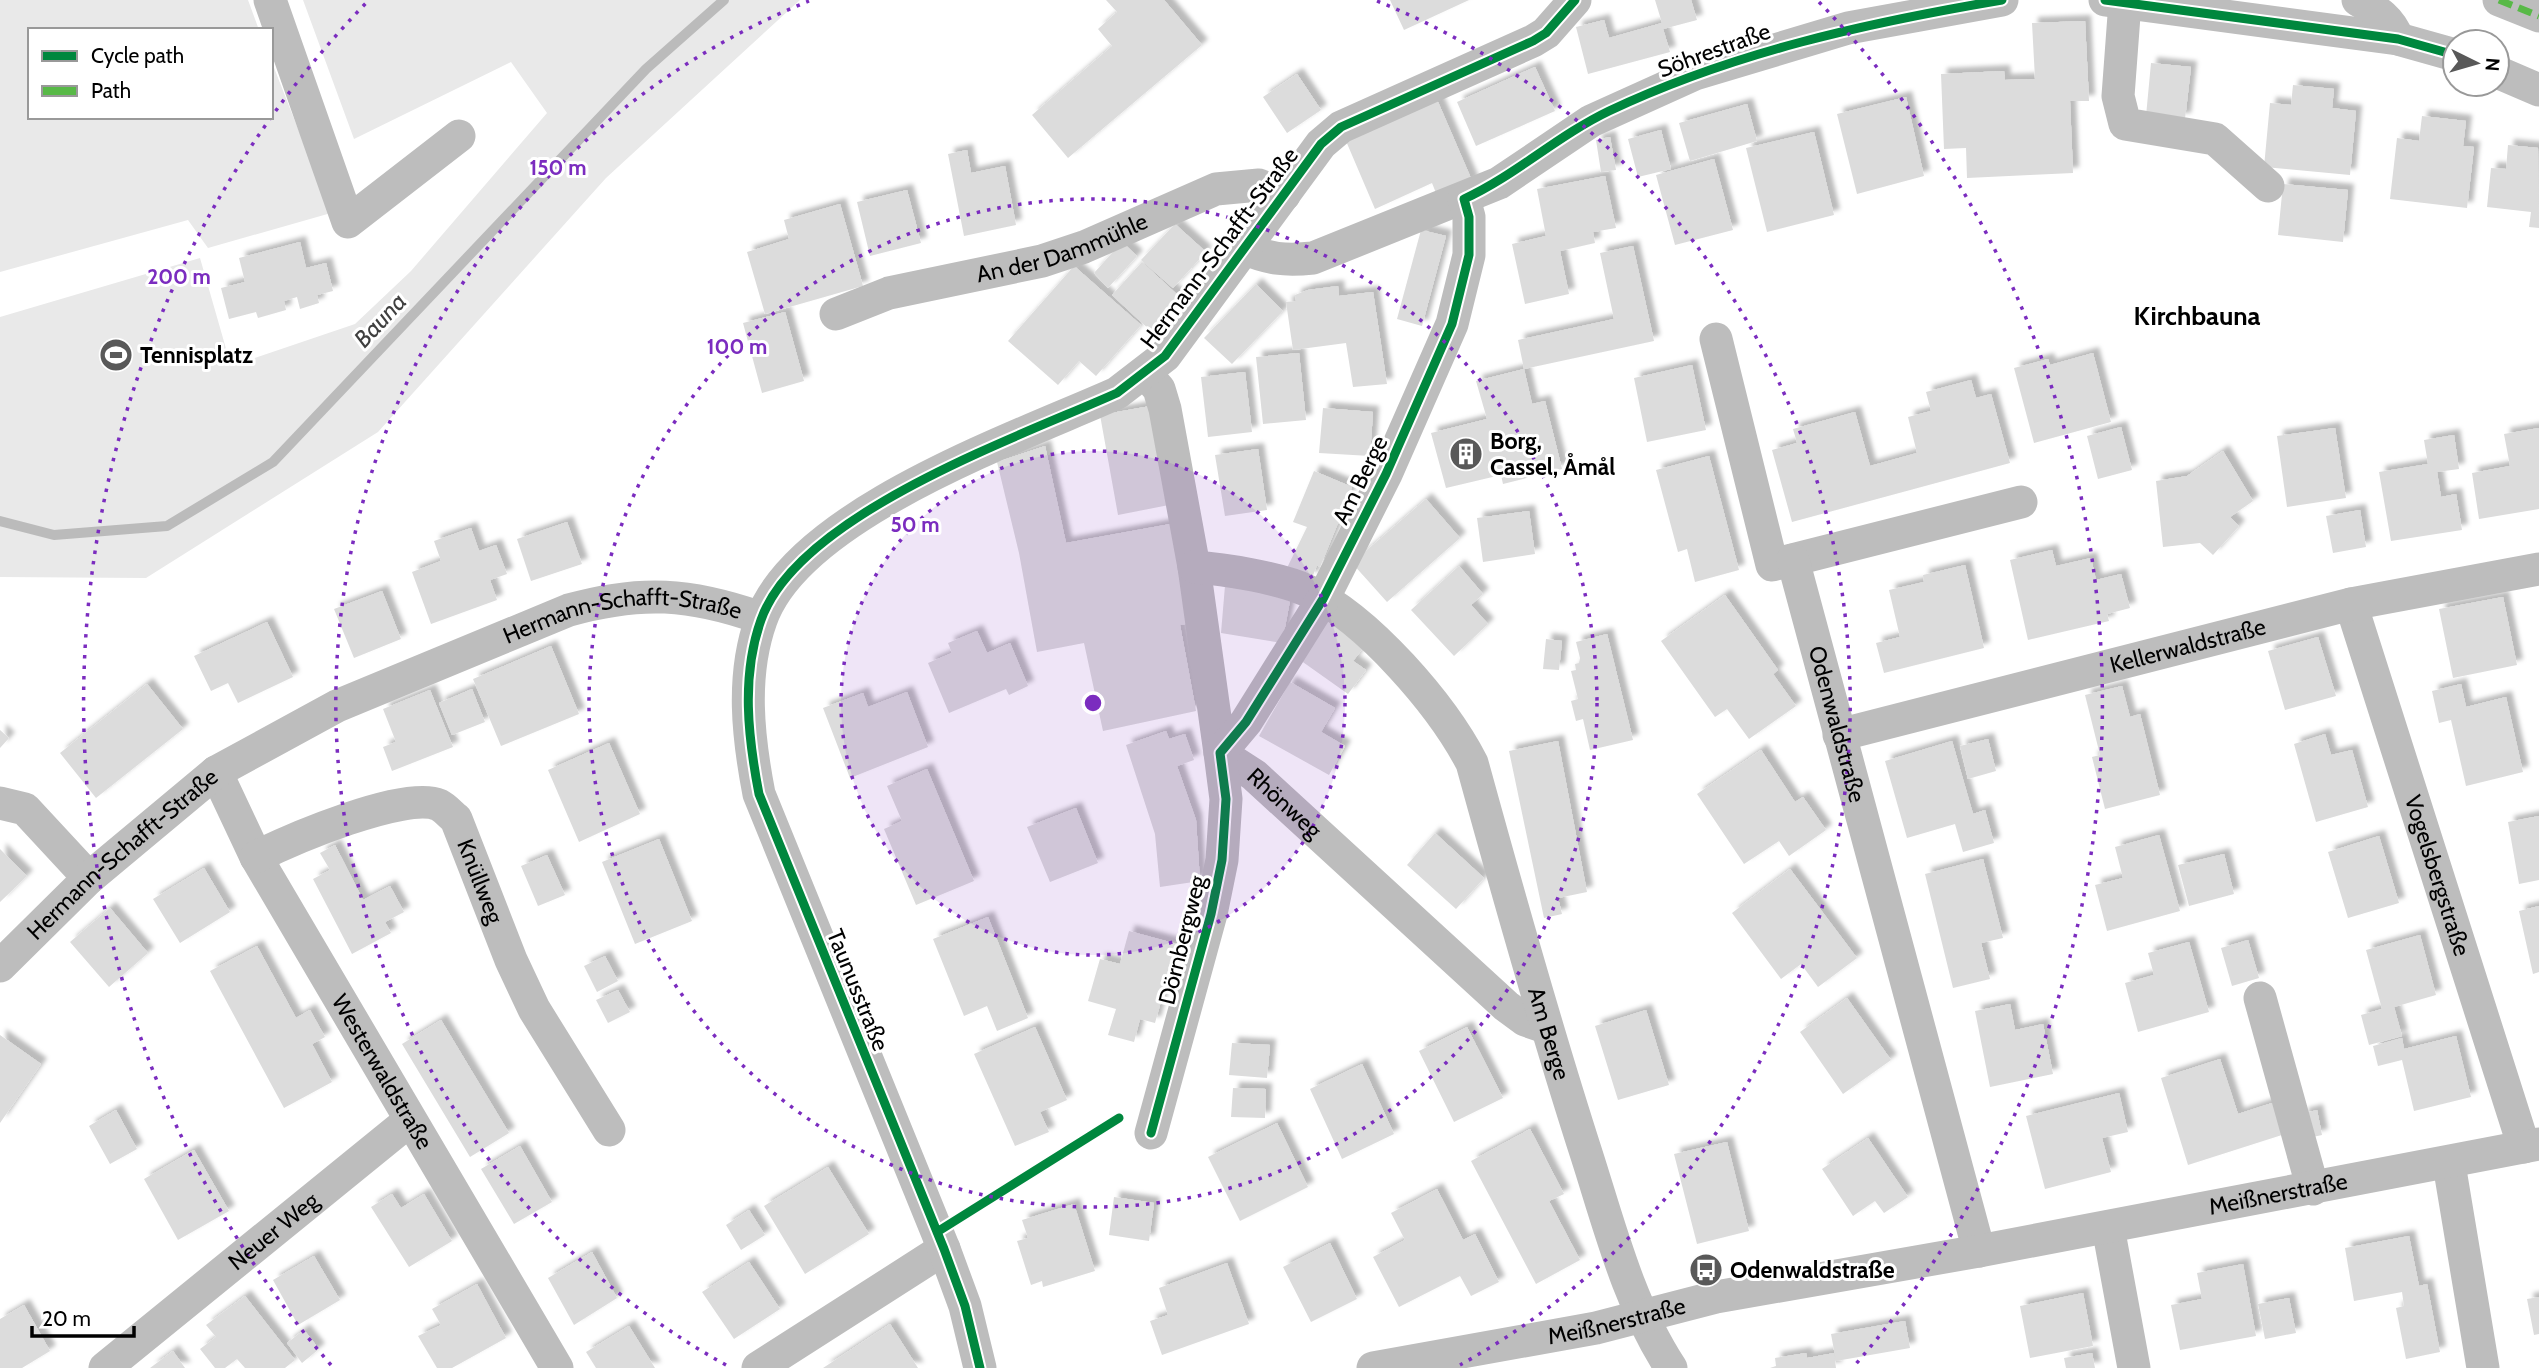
<svg xmlns="http://www.w3.org/2000/svg" width="2539" height="1368" viewBox="0 0 2539 1368" font-family="Cabin,sans-serif">
<defs>
<filter id="shadow"><feDropShadow dx="6" dy="-6" stdDeviation="2" flood-color="#0004"/></filter>
</defs>
<rect width="100%" height="100%" fill="#fff"/>
<!-- green -->
<path fill="#e9e9e9" d="M0,0h248l11,30h-229v87h241v-57l60,153 -123,35 -20,-28 -188,52z
M303,0h497l-194,178 -228,254 -232,146 -146,-1v-260l200,-59 31,108 124,-42 56,-53 136,-158 -36,-51 -157,77z"/>
<g fill="none" stroke-linecap="round" stroke-linejoin="round">
<!-- stream -->
<path stroke="#bbb" stroke-width="10" d="M0,521l54,14 113,-9 106,-64 373,-393 78,-69"/>
</g>
<!-- building -->
<path fill="#dcdcdc" filter="url(#shadow)" d="M1106,0h58l38,45 -134,113 -36,-43 80,-69 -14,-17 19,-17z
M1390,0h79l-65,30z
M1655,0h36l6,20 -34,9 7,23 -82,22 -12,-47 28,-7 5,18 53,-15z
M2085,21l4,80h-19l3,72 -106,5 -1,-30 -22,1 -3,-75 63,-3 1,9 30,-1 -3,-56z
M2151,63l40,4 -6,52 -39,-3z
M1535,67l20,44 -79,35 -19,-44z
M1297,74l24,36 -34,23 -24,-36z
M2293,85l41,4 -2,19 24,3 -6,64 -86,-8 6,-64 21,2z
M1435,95l38,88 -35,15 -6,-15 -57,26 -32,-75z
M1906,97l18,79 -67,18 -20,-80z
M1747,104l10,37 -67,20 -11,-38z
M2422,116l44,5 -3,25 11,1 -7,61 -77,-9 7,-61 22,3z
M1661,130l10,39 -33,8 -10,-38z
M1814,132l20,83 -67,17 -21,-84z
M1610,137l6,33 -15,2 -5,-32z
M2508,145l30,3 1,80 -10,-1 2,-15 -44,-5 4,-39 15,1z
M967,150l4,23 34,-7 11,59 -52,11 -16,-82z
M1714,159l19,71 -58,15 -19,-70z
M1605,176l11,52 -23,4 2,11 -35,8 9,43 -44,10 -13,-60 34,-8 -9,-47z
M2283,184l65,6 -5,52 -65,-7z
M907,190l14,53 -51,13 -13,-54z
M840,204l23,82 -98,28 -18,-62 42,-13 -5,-19z
M1175,224l31,28 -33,36 -32,-28z
M1421,230l25,6 -24,90 -25,-7z
M300,242l6,26 20,-5 7,28 -16,4 2,8 -19,6 -3,-12 -13,4 2,9 -28,8 -2,-6 -27,7 -8,-31 24,-6 -6,-24z
M1122,242l15,14 -29,32 -14,-15z
M1633,246l21,95 -130,28 -6,-29 96,-21 -14,-66z
M1142,262l41,38 -30,33 -41,-38z
M1074,266l67,59 -45,51 -17,-15 -21,24 -50,-44z
M1256,284l27,27 -51,53 -28,-26z
M1338,286l1,10 34,-4 14,92 -34,3 -7,-44 -53,7 -7,-48 10,-1 -1,-6 13,-5z
M785,312l19,69 -42,12 -19,-70z
M1299,353l7,67 -43,4 -7,-67z
M2093,353l18,69 -77,21 -20,-75 34,-9 2,6z
M1692,365l14,65 -59,12 -13,-64z
M1524,369l8,35 13,-3 17,68 -59,15 -2,-9 -55,13 -15,-55 56,-14 -11,-38z
M1245,372l7,60 -44,5 -7,-60z
M1971,380l5,18 15,-4 19,69 -218,59 -20,-72 25,-7 -4,-14 62,-17 15,54 47,-13 -9,-36 23,-6 -5,-19z
M1156,405l18,99 -56,11 -18,-100z
M1323,408l50,4 -3,44 -51,-3z
M2121,427l11,43 -34,9 -11,-43z
M2335,428l11,70 -59,9 -10,-71z
M2539,428v81l-60,10 -7,-46 38,-7 -6,-32z
M2454,435l5,34 -22,3 4,25 15,-3 6,36 -71,11 -12,-69 49,-8 -4,-24z
M1045,446l21,97 110,-20 19,99 -15,3 16,86 -93,20 -19,-88 -47,9 -18,-99 -22,-91z
M1258,449l9,61 -42,6 -10,-61z
M2223,451l30,50 -23,16 9,9 -26,29 -13,-12 -37,4 -7,-66 31,-5z
M1709,456l30,114 -44,12 -8,-33 -9,3 -22,-82z
M1314,471l38,16 -8,22 5,2 -6,14 -5,-2 -18,44 -3,-2 -5,13 -25,-10 20,-41 -14,-5z
M1426,499l34,39 -73,64 -35,-39z
M2360,510l6,37 -33,6 -7,-37z
M1529,511l6,43 -52,8 -6,-44z
M567,522l15,42 -51,17 -14,-42z
M471,528l8,23 17,-6 11,29 -17,6 7,20 -66,24 -19,-52 29,-11 -7,-20z
M2052,550l4,16 35,-8 5,22 25,-6 9,34 -23,6 2,7 -81,19 -18,-80z
M1965,565l19,83 -100,25 -8,-30 24,-6 -11,-47 35,-8 -1,-7z
M1459,566l24,28 -12,11 17,19 -34,32 -43,-46z
M1226,574l66,16 -10,53 -61,-10z
M382,591l19,48 -47,19 -20,-49z
M1725,595l53,75 -5,4 23,32 -47,33 -22,-30 -12,8 -54,-76z
M2503,597l14,68 -64,13 -14,-69z
M1331,617l36,26 -14,18 13,9 -18,24 -48,-34z
M267,622l26,55 -55,26 -10,-20 -17,8 -17,-35z
M977,631l10,22 23,-10 18,43 -19,9 -3,-6 -57,24 -21,-50 24,-10 -4,-10z
M1607,634l26,106 -43,10 -7,-31 -7,2 -5,-20 7,-2 -7,-28 5,-1 -1,-6 4,-1 1,-5 -4,-16z
M2318,637l18,59 -51,14 -17,-59z
M1546,639l16,2 -3,29 -16,-1z
M551,646l28,68 -78,32 -28,-67z
M1290,682l45,26 -14,24 24,14 -16,29 -70,-39z
M147,684l36,45 -87,69 -36,-45z
M2461,684l5,23 40,-10 17,75 -57,14 -15,-66 -12,3 -7,-32z
M2122,686l8,31 10,-3 20,81 -55,14 -13,-52 8,-2 -15,-60z
M472,689l13,33 -33,13 -13,-32z
M430,690l23,57 -61,24 -9,-24 13,-5 -13,-33z
M907,692l21,55 -78,31 -27,-70 40,-15 5,14z
M0,730l9,8 -9,10z
M1166,731l3,8 16,-5 9,26 -17,6 19,54 4,61 -40,6 -5,-53 -29,-89z
M2325,734l6,21 21,-5 16,57 -52,15 -22,-78z
M1988,739l8,32 -28,8 -8,-33z
M1558,741l29,151 -29,6 4,16 -18,4 -35,-167z
M1952,741l21,73 12,-4 9,33 -31,9 -8,-28 -48,14 -22,-77z
M609,743l31,71 -61,28 -31,-72z
M1761,750l34,52 8,-5 23,33 -37,26 -10,-15 -35,23 -47,-70z
M927,769l47,112 -58,24 -32,-76 18,-8 -15,-35z
M1076,808l22,55 -48,19 -23,-55z
M2539,816v64l-20,4 -11,-62z
M1435,833l49,45 -28,31 -49,-44z
M2159,835l21,76 -73,20 -12,-46 28,-7 -8,-31z
M2379,836l20,67 -51,15 -20,-66z
M659,839l33,82 -57,23 -33,-82z
M335,845l28,55 27,-14 14,26 -19,10 6,11 -39,21 -39,-75 17,-9 -10,-17z
M0,849l27,27 -27,26z
M2224,854l10,40 -45,12 -11,-41z
M547,855l18,40 -27,11 -17,-40z
M1983,859l20,79 -22,5 9,36 -37,9 -28,-114z
M204,868l26,44 -50,31 -27,-44z
M1790,869l67,89 -39,29 -17,-23 -20,15 -49,-66z
M2539,906v66l-6,2 -14,-63z
M110,908l38,45 -39,34 -39,-45z
M988,917l40,101 -31,13 -10,-25 -23,10 -31,-77z
M1129,931l48,13 -22,79 -15,-4 -6,23 -26,-7 8,-26 -28,-8 12,-42 20,5z
M2420,935l16,60 -42,12 8,29 -33,9 -8,-30 21,-6 -16,-59z
M2248,940l11,38 -27,8 -11,-38z
M2189,942l20,70 -71,20 -13,-49 29,-8 -6,-22z
M257,946l39,72 14,-8 15,27 -13,7 20,38 -48,26 -74,-137z
M605,956l13,25 -21,11 -13,-26z
M618,990l12,22 -22,11 -12,-23z
M1847,998l44,62 -48,34 -43,-62z
M2010,1004l5,26 28,-6 10,50 -63,13 -15,-76z
M1646,1010l23,75 -51,15 -23,-74z
M441,1020l68,113 -39,24 -68,-113z
M1035,1027l32,73 -27,12 9,20 -34,14 -41,-92z
M1467,1027l36,71 -49,24 -35,-71z
M0,1035l41,29 -41,59z
M2456,1036l15,61 -57,14 -12,-51 -24,6 -5,-20 29,-8 2,11z
M1232,1043l38,2 -3,33 -38,-3z
M2220,1059l18,55 37,-12 10,32 -97,31 -27,-87z
M1362,1064l32,70 -52,25 -32,-70z
M1233,1088l33,1 -1,29 -34,-1z
M2119,1093l9,39 -26,6 9,34 -66,17 -19,-73z
M116,1110l21,39 -27,15 -21,-38z
M2317,1110l5,25 -14,3 -6,-24z
M1277,1123l31,64 -68,34 -32,-64z
M1530,1129l34,65 -15,7 31,59 -44,24 -65,-123z
M1868,1138l40,59 -24,16 -9,-12 -22,15 -31,-47z
M1727,1142l22,89 -52,13 -23,-90z
M520,1146l32,56 -38,22 -33,-55z
M194,1150l35,61 -51,29 -34,-61z
M828,1167l41,67 -64,40 -41,-68z
M1437,1189l26,51 12,-6 24,48 -28,14 -11,-20 -61,31 -26,-50 32,-17 -14,-27z
M392,1194l9,14 23,-14 28,47 -43,26 -38,-60z
M1114,1197l40,6 -5,38 -40,-6z
M1074,1204l21,67 -52,16 -1,-6 -11,4 -14,-44 11,-3 -6,-18z
M749,1210l16,25 -24,15 -15,-25z
M2409,1236l10,50 8,-2 13,68 -34,7 -10,-51 8,-2 -2,-14 -48,9 -9,-53z
M1330,1243l27,56 -46,23 -28,-55z
M592,1252l25,46 -43,27 -26,-47z
M314,1256l26,44 -42,25 -25,-45z
M749,1262l31,47 -46,30 -32,-47z
M1227,1263l22,61 -87,31 -12,-34 18,-6 -9,-27z
M2243,1264l13,72 -76,14 -9,-45 31,-6 -5,-26z
M477,1284l29,54 -54,30h-15l-19,-32 23,-11 -9,-16z
M2083,1293l10,53 -63,12 -10,-52z
M245,1296l50,64 -10,8h-40l-8,-9 -12,9h-10l-15,-19 16,-12 -10,-12z
M2539,1297v37l-5,1 -7,-36z
M2289,1298l7,35 -31,6 -7,-35z
M24,1305l26,46 -28,17h-22v-49z
M1905,1321l5,27 -74,13 -5,-27z
M890,1324l28,44h-95z
M629,1326l26,42h-59l-10,-16z
M304,1330l15,19 -17,14 -15,-20z
M173,1351l12,17h-35z
M1806,1353l1,5 27,-5 2,15h-66l6,-2 -1,-8z
M2092,1353l3,15h-29l-2,-10z"/>
<g fill="none" stroke-linecap="round" stroke-linejoin="round">
<!-- minor -->
<g stroke="#bdbdbd" stroke-width="33">
<path d="M270,0l78,222 111,-86"/>
<path d="M2105,0l293,39 57,16"/>
<path d="M2358,0c19,11 32,18 40,39"/>
<path d="M2499,0l40,16"/>
<path d="M2125,2l-7,94 7,28 90,15 53,47"/>
<path d="M2497,72l42,18"/>
<path d="M1243,248c25,11 42,13 70,10l186,-75 92,-62 104,-47 153,-46 154,-28"/>
<path id="s1" d="M836,314l53,-21 153,-32 42,-14 132,-58 43,-4 25,10"/>
<path d="M1716,339l56,226 249,-63"/>
<path id="s2" d="M1146,374l13,15 6,20 29,158 26,186 34,22 252,231 19,14 20,7"/>
<path id="s3" d="M1793,560l186,691"/>
<path id="s4" d="M1194,567c30,2 87,11 114,24 60,28 134,114 164,172 36,131 73,263 115,393 23,72 42,148 84,212"/>
<path id="s5" d="M2351,604l173,543"/>
<path id="s6" d="M1839,735l512,-131 188,-35"/>
<path id="s7" d="M216,772l40,85 301,511"/>
<path d="M0,803l25,6 64,69"/>
<path id="s8" d="M256,857c34,-17 149,-67 183,-52 6,3 12,10 17,14l55,141 23,49 75,121"/>
<path id="s9" d="M0,966l89,-88 127,-106 121,-66 232,-96c72,-20 121,-17 192,8"/>
<path d="M2260,998l53,191"/>
<path d="M1151,1133l60,-219 11,-54 4,-61 -6,-46 26,-31 77,-123 63,-125 66,-150 17,-69v-38l-5,-18"/>
<path d="M2449,1164l34,204"/>
<path d="M2108,1227l26,141"/>
<path id="s10" d="M105,1368l304,-247"/>
<path d="M758,1368l186,-119"/>
<path d="M980,1368l-15,-62 -21,-57 -185,-455c-11,-57 -18,-118 2,-174 37,-106 258,-183 356,-227l48,-37 156,-212 20,-17 192,-86 13,-8 29,-33"/>
<path id="s11" d="M1373,1368l223,-40 120,-31 263,-46 560,-107"/>
</g>
<!-- quiet -->
<path stroke="#58b947" stroke-width="7" stroke-dasharray="14 7" stroke-linecap="butt" d="M2499,0l40,16"/>
<defs>
<path id="cycleway" d="M2105,0l293,39 57,16
M1151,1133l60,-219 11,-54 4,-61 -6,-46 26,-31 77,-123 63,-125 66,-150 17,-69v-38l-5,-18c52,-24 93,-63 145,-88 125,-59 257,-88 393,-111
M937,1232l182,-114
M980,1368l-15,-62 -21,-57 -185,-455c-11,-57 -18,-118 2,-174 37,-106 258,-183 356,-227l48,-37 156,-212 20,-17 192,-86 13,-8 29,-33"/>
</defs>
<!-- cycleway casing -->
<use href="#cycleway" stroke="#fff" stroke-width="13"/>
<!-- cycleway -->
<use href="#cycleway" stroke="#00873e" stroke-width="9"/>
</g>
<!-- distance rings -->
<circle cx="1093" cy="703" r="252" fill="#7b2cbf" fill-opacity=".12"/>
<g fill="none" stroke="#7b2cbf" stroke-width="3.5" stroke-dasharray="3.5 7">
<circle cx="1093" cy="703" r="252"/>
<circle cx="1093" cy="703" r="504"/>
<path d="M726 1365A757 757 0 0 1 809 1M1377 1A757 757 0 0 1 1460 1365"/>
<path d="M331 1365A1009 1009 0 0 1 367 2M1819 2A1009 1009 0 0 1 1855 1365"/>
</g>
<!-- icons -->
<defs>
<symbol id="stadium-disc" viewBox="-11 -11 22 22"><circle r="9.5" fill="#595959" stroke="#fff"/><path d="M0-5a6.5 5 0 1 0 0 10a6.5 5 0 1 0 0-10ZM-3.5-1.8h7v3.6h-7Z" fill="#fff"/></symbol>
<symbol id="building-disc" viewBox="-11 -11 22 22"><circle r="9.5" fill="#595959" stroke="#fff"/><path d="M-4-6H4V6H1V3H-1V6H-4ZM-2.5-4.3h1.7v1.8h-1.7ZM.8-4.3h1.7v1.8H.8ZM-2.5-1h1.7V.8h-1.7ZM.8-1h1.7V.8H.8Z" fill="#fff"/></symbol>
<symbol id="bus-disc" viewBox="-11 -11 22 22"><circle r="9.5" fill="#595959" stroke="#fff"/><path d="M-5-6H5V4H4V6H2V4H-2V6H-4V4H-5ZM-3.5-4V0h7V-4ZM-3.5 1.2v1.5H-2V1.2ZM2 1.2v1.5H3.5V1.2Z" fill="#fff"/></symbol>
</defs>
<g fill-rule="evenodd">
<use href="#stadium-disc" x="97" y="336" width="38" height="38"/>
<use href="#building-disc" x="1447" y="435" width="38" height="38"/>
<use href="#bus-disc" x="1687" y="1251" width="38" height="38"/>
</g>
<g text-anchor="middle" dominant-baseline="central" stroke-width="6" stroke-linejoin="round" paint-order="stroke">
<!-- street labels -->
<g font-size="23" fill="#000" stroke="#fff">
<text transform="translate(1714 50) rotate(-20)">Söhrestraße</text>
<text stroke="none"><textPath href="#s1" startOffset="236">An der Dammühle</textPath></text>
<text transform="translate(1219 248) rotate(-53)">Hermann-Schafft-Straße</text>
<text transform="translate(1360 480) rotate(-64)">Am Berge</text>
<text stroke="none"><textPath href="#s9" startOffset="732">Hermann-Schafft-Straße</textPath></text>
<text stroke="none"><textPath href="#s6" startOffset="360">Kellerwaldstraße</textPath></text>
<text stroke="none"><textPath href="#s3" startOffset="170">Odenwaldstraße</textPath></text>
<text stroke="none"><textPath href="#s2" startOffset="471">Rhönweg</textPath></text>
<text stroke="none"><textPath href="#s9" startOffset="166">Hermann-Schafft-Straße</textPath></text>
<text stroke="none"><textPath href="#s5" startOffset="285">Vogelsbergstraße</textPath></text>
<text stroke="none"><textPath href="#s8" startOffset="282">Knüllweg</textPath></text>
<text transform="translate(1182 940) rotate(-76)">Dörnbergweg</text>
<text transform="translate(858 990) rotate(68)">Taunusstraße</text>
<text stroke="none"><textPath href="#s4" startOffset="639">Am Berge</textPath></text>
<text stroke="none"><textPath href="#s7" startOffset="343">Westerwaldstraße</textPath></text>
<text stroke="none"><textPath href="#s11" startOffset="922">Meißnerstraße</textPath></text>
<text stroke="none"><textPath href="#s10" startOffset="217">Neuer Weg</textPath></text>
<text stroke="none"><textPath href="#s11" startOffset="248">Meißnerstraße</textPath></text>
</g>
<!-- poi labels -->
<g font-size="23" font-weight="bold" fill="#000" stroke="#fff" text-anchor="start">
<text x="140" y="355">Tennisplatz</text>
<text x="1490" y="441">Borg,<tspan x="1490" dy="26">Cassel, Åmål</tspan></text>
<text x="1730" y="1270">Odenwaldstraße</text>
</g>
<!-- water labels -->
<g font-size="24" font-style="italic" fill="#3f3f3f" stroke="#fff">
<text transform="translate(380 320) rotate(-47)">Bauna</text>
</g>
<!-- quarter labels -->
<g font-size="26" font-weight="bold" fill="#000" stroke="#fff">
<text x="2197" y="316">Kirchbauna</text>
</g>
</g>
<circle cx="1093" cy="703" r="10" fill="#7b2cbf" stroke="#fff" stroke-width="3.5"/>
<g font-size="21" text-anchor="middle" font-weight="bold" fill="#7b2cbf" stroke="#fff" stroke-width="6" stroke-linejoin="round" paint-order="stroke">
<text x="558" y="175">150 m</text>
<text x="179" y="284">200 m</text>
<text x="737" y="354">100 m</text>
<text x="915" y="532">50 m</text>
</g>
<!-- legend -->
<rect x="28" y="28" width="245" height="91" fill="#ffffff" stroke="#999999" stroke-width="2"/>
<rect x="42" y="51" width="35" height="10" fill="#00873e" stroke="#999999" stroke-width="2"/>
<text x="91" y="63" font-size="21" fill="#000000">Cycle path</text>
<rect x="42" y="86" width="35" height="10" fill="#58b947" stroke="#999999" stroke-width="2"/>
<text x="91" y="98" font-size="21" fill="#000000">Path</text>
<!-- north arrow -->
<g transform="translate(2476 63) rotate(95)"><circle r="33" fill="#ffffff" stroke="#999999" stroke-width="2"/>
<path d="M0-5L12 26L0 18L-12 26Z" fill="#595959"/>
<text y="-10" font-size="19" font-weight="bold" text-anchor="middle" fill="#000000">N</text>
</g>
<!-- scale -->
<path d="M32 1326v10h102v-10" fill="none" stroke="#000000" stroke-width="3.5"/>
<text x="42" y="1326" font-size="21" fill="#000000" stroke="#ffffff" stroke-width="5" paint-order="stroke">20 m</text>
</svg>
